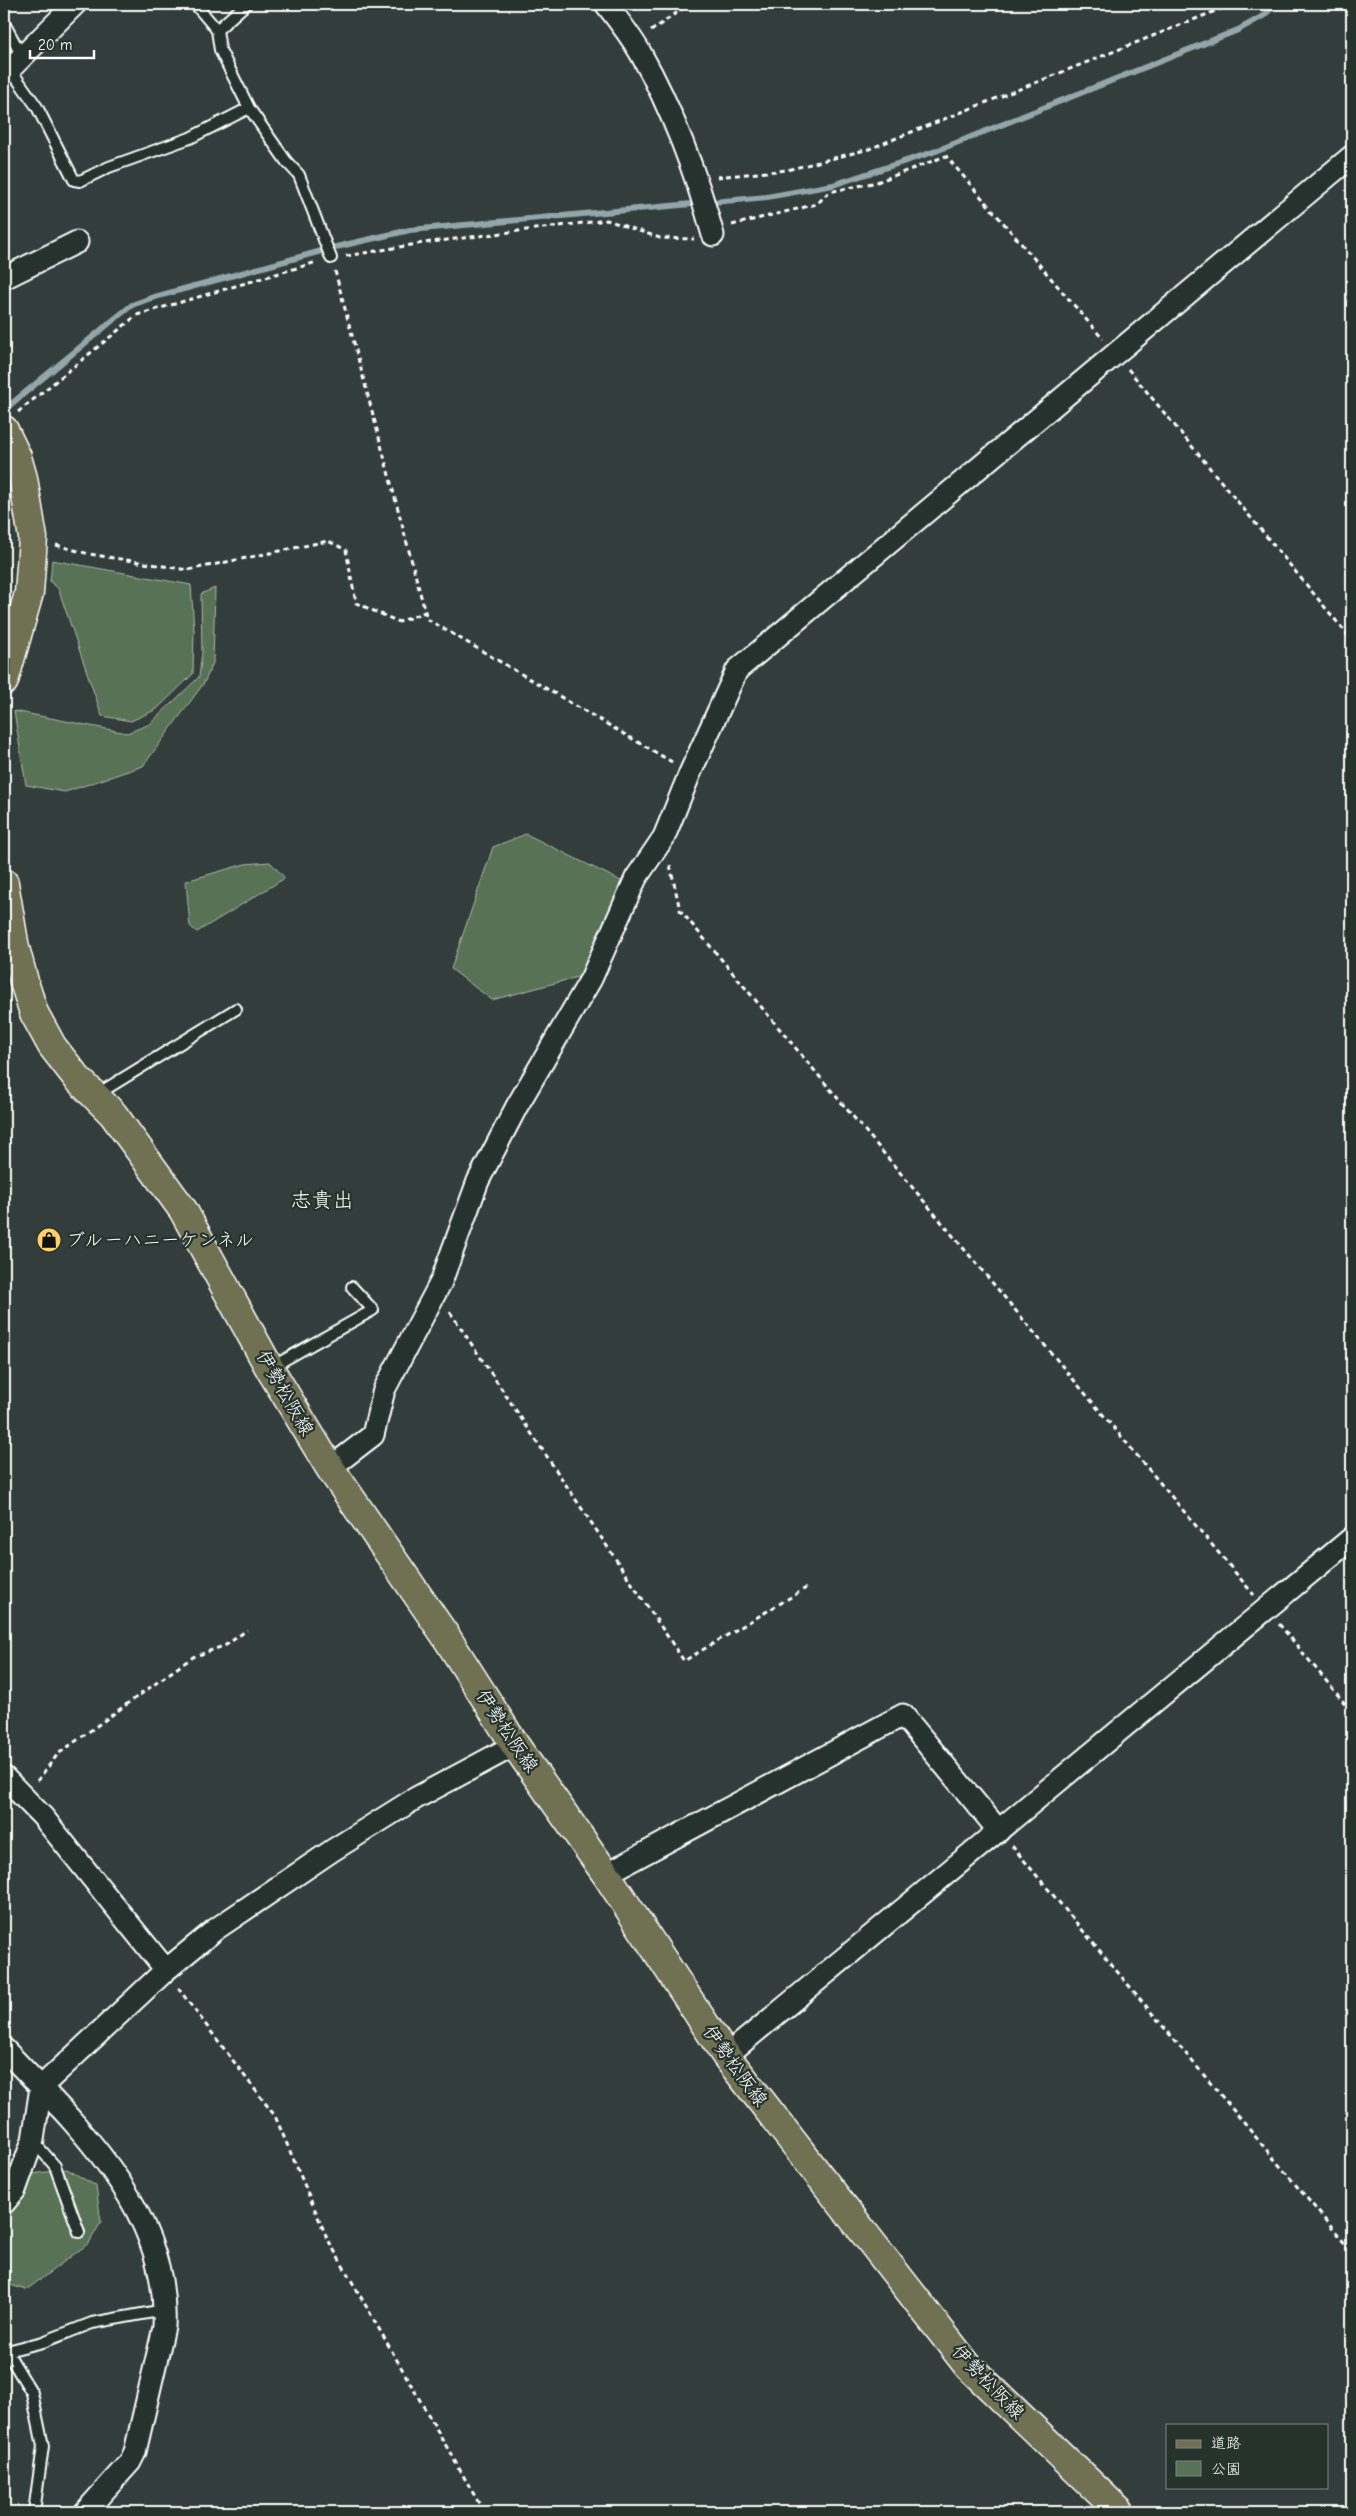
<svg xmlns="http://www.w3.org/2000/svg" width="1356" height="2516" viewBox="0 0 1356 2516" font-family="'Comic Neue','Klee One',sans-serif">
<rect width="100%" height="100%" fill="#333d3b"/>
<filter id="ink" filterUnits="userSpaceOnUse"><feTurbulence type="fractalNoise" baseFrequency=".02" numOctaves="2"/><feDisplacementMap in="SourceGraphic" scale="10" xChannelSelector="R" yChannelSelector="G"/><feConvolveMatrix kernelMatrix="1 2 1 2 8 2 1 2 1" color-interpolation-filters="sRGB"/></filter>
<g filter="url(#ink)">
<!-- green -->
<path fill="#597257" stroke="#acb8ab" d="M52,560l139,25 3,45 -1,44 -36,35 -26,12 -29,-5 -44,-128 -8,-6z
M215,588l-2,75 -9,20 -61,83 -78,26 -39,-7 -12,-74 113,22 23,-9 49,-47 3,-25 -1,-58z
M526,834l95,47 -36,94 -93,25 -41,-31 42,-122z
M270,862l15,16 -88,54 -7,-6 -4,-45 59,-17z
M67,2169l29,17 5,36 -12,21 -63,47 -22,-7v-64l18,-19 11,-26z"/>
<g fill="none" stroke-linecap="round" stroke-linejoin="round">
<!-- stream -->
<path stroke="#93a6aa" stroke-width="6" d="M4,410l108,-89 20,-16 19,-7 185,-51 74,-17 357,-33 66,-12 103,-34 302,-121 25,-14 13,-12"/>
<defs>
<path id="lane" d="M195,4l22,26 3,20 29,58 37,53 13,14 32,83
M4,23l14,26 9,5
M217,30l29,-26
M10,69l27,38 37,73 6,1 29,-14 81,-29 59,-30
M96,1095l140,-86
M270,1368l103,-58 -21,-23
M33,2141l22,25 24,66
M4,2347l28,46 11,53 -9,66
M7,2351l36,-9 49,-19 72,-13"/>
<path id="street" d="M606,4c12,16 25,32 35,50 30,53 56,122 72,181
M4,75l71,-71
M4,278l73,-36
M330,1468l43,-33 11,-45 57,-108 37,-101 39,-75 74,-127 45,-101 28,-41 26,-64 47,-103 615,-514
M4,1777l39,40 123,153
M606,1874l297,-159 96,116
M4,2049c74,77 166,162 160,278l-29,125 -5,10 -45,50
M726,2056l626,-518
M4,2203l11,-13 18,-50 8,-53 125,-117 50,-41 117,-79 83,-52 99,-53"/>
<path id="primary" d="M4,430l13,27 6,21 10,60 -4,55 -25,88
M4,883l11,65 10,37 9,28 18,33 25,32 36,36 70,96 87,159 60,99 115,167 70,110 91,129 120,182 242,310 152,146"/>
</defs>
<!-- lane casing -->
<use href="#lane" stroke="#fff" stroke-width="14"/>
<!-- street casing -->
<use href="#street" stroke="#fff" stroke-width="25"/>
<!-- primary casing -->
<use href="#primary" stroke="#fff" stroke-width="31"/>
<!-- path -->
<path stroke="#fff" stroke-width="3" stroke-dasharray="5 4" stroke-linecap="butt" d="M651,31l38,-27
M717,177l70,-7 82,-21 364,-145
M732,225l85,-21 12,-12 48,-10 69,-26 157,183
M346,256l77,-13 184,-23 53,18 34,1
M335,271l92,348 245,143
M1128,369l224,271
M18,412l119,-97 180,-53
M56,545l33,9 99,16 140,-29 18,9 10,53 43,19 26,-10
M670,865l10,45 574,685
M450,1312l234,349 122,-73
M1279,1624l73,88
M37,1781l21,-27 112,-81 23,-16 33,-12 21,-15
M1012,1846l340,406
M178,1988l97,128 52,122 157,274"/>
<!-- lane -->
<use href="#lane" stroke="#26332d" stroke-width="10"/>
<!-- street -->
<use href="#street" stroke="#26332d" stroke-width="21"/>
<!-- primary -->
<use href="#primary" stroke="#706f52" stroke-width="28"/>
</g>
</g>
<!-- icons -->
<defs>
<symbol id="shop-disc" viewBox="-11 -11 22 22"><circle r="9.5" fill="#ffd166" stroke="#26332d"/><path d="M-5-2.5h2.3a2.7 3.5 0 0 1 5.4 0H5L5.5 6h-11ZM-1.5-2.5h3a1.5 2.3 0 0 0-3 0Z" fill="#111"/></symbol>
</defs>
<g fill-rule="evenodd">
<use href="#shop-disc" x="35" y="1226" width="28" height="28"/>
</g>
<g text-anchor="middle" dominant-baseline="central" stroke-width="4.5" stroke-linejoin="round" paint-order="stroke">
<!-- poi labels -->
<g font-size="19" fill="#fff" stroke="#26332d" text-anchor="start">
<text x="66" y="1240">ブルーハニーケンネル</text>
</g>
<!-- street labels -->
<g font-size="19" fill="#fff" stroke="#26332d">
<text transform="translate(285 1393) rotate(60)">伊勢松阪線</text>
<text transform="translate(507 1731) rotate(56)">伊勢松阪線</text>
<text transform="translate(735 2066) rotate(54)">伊勢松阪線</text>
<text transform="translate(988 2382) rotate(46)">伊勢松阪線</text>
</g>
<!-- quarter labels -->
<g font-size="21" fill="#fff" stroke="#26332d">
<text x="322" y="1200">志貴出</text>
</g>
</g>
<!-- margin -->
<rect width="1356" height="2516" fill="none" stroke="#26332d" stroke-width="20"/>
<rect x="10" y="10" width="1336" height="2496" fill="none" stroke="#fff" stroke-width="2" filter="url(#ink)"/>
<!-- legend -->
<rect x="1166" y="2424" width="162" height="65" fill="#26332d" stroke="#7d8581"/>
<rect x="1176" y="2440" width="25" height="8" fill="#706f52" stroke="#7d8581"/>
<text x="1211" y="2448" font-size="15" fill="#ffffff">道路</text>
<rect x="1176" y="2461" width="25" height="15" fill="#597257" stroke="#7d8581"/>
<text x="1211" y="2474" font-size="15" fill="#ffffff">公園</text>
<!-- scale -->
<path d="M30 50v8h64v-8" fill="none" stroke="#ffffff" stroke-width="2.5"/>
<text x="38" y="50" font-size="15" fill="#ffffff" stroke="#26332d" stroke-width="4" paint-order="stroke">20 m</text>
</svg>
